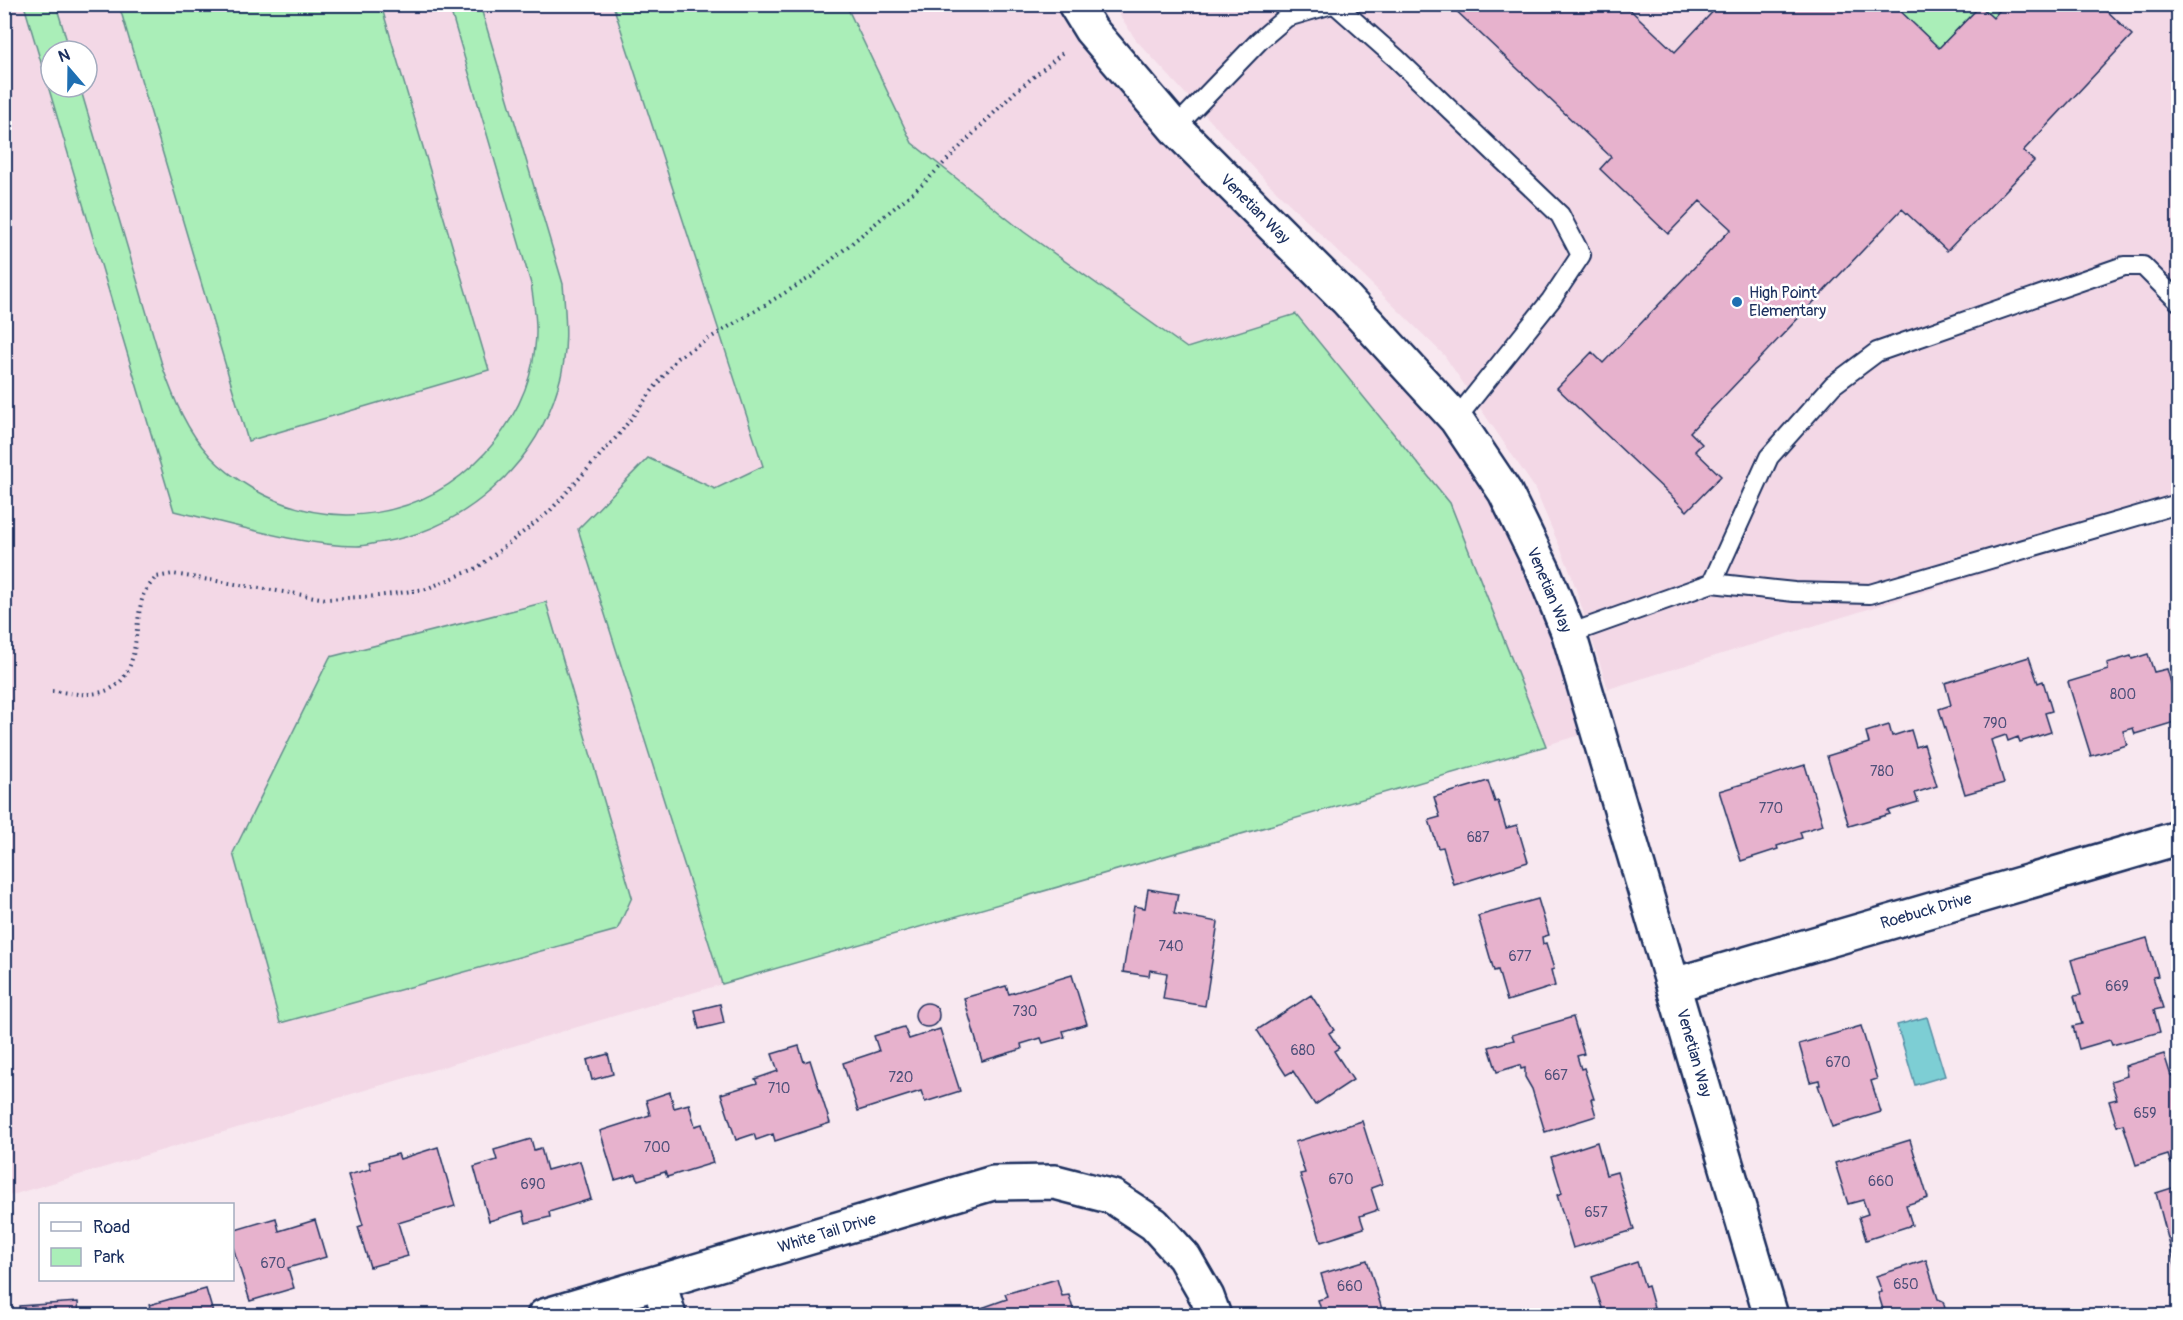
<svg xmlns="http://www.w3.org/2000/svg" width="2183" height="1320" viewBox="0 0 2183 1320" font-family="Pangolin,sans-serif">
<rect width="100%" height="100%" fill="#f8e8f0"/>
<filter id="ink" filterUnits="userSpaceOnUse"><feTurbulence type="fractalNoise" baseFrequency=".0167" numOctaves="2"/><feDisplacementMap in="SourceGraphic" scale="12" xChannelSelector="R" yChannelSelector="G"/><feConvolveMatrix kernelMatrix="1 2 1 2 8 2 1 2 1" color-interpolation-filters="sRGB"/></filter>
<g filter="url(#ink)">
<!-- built -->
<path fill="#f3d8e6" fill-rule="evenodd" d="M5,5h1070l381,414 142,311 -913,265 -680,202zM51,51h36v36h-36z
M1113,5h1065v509l-570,175 -38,-118 -36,-84 -90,-132 -179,-175 -129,-140z"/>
<!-- green -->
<path fill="#aaeeb8" stroke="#628e8b" stroke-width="1.5" d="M24,5h32l14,46h-19v36h29l83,281c11,32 24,63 47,88 12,13 28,24 43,33 80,45 171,30 232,-36 27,-29 46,-66 50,-106 3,-21 -1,-42 -4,-63l-82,-279h31l83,279c3,35 6,69 -5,103 -23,79 -94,142 -175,155 -8,1 -18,4 -26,4 -60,-1 -125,-22 -183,-35z
M119,5h262l108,365 -241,71z
M613,5h233l66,138 112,89 163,116 109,-34 154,189 96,243 -824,238 -144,-455 70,-71 67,31 48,-23z
M1893,5h112l-12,13 -13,-12 -41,42z
M546,602l86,295 -15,33 -337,93 -47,-170 97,-196z"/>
<!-- water -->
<path fill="#7dced4" stroke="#568ea5" stroke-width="1.5" d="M1927,1017l18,59 -30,9 -18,-60z"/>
<!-- building -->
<path fill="#e7b2cd" stroke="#1b2f5e" stroke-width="1.5" d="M1449,4h175l51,48 45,-48h173l46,44 41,-42 13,12 12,-14h95l32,31 -109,116 11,10 -87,90 -45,-42 -212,223 12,12 -7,7 26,25 -34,35 -130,-123 35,-36 11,11 128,-134 -31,-28 -32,33 -68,-65 11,-12z
M2148,654l6,18 13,-3 11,38v14l-43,13 -2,-6 -10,3 4,14 -36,11 -23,-74 40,-12 -1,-7 24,-7 1,3z
M2029,657l9,26 5,-2 9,30 -7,2 6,19 -31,10 -2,-5 -10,4 -2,-6 -15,5 13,43 -39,11 -26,-85 12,-4 -6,-22z
M1889,725l3,11 19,-6 5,17 8,-3 13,42 -22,7 3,9 -30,9 2,3 -41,12 -22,-70 42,-13 -3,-11z
M1805,765l18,60 -23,7 2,6 -25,8 1,3 -37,12 -22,-70z
M1488,781l7,21 3,-1 8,27 11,-3 11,37 -74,23 -11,-38 -5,1 -9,-28 11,-3 -6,-20z
M1148,889l30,5 -4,20 44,8 -13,84 -42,-7 4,-26 -17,-3 -1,6 -26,-4 11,-66 11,2z
M1538,899l11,36 -7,2 1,7 3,-1 8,26 -3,1 4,16 -48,15 -9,-31 -4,1 -16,-55z
M2147,938l11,38 -5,1 10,31 -9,2 6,22 -48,13 -2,-5 -31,9 -6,-23 9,-2 -8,-28 7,-1 -10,-35z
M1072,975l15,49 -24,7 2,6 -22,6 -2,-5 -20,6 1,5 -40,12 -18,-63 42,-12 3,8z
M1311,995l23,35 -5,3 10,15 -5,3 19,29 -38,25 -22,-34 -7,4 -29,-45z
M915 1015a12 12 0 1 1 24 0a12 12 0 1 1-24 0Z
M720,1004l4,19 -25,6 -4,-19z
M1573,1017l11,37 -7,2 4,13 3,-1 10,31h-3l5,17 -51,16 -13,-43 -7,-12v-9l-4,1 -1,-4 -23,7 -8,-25 25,-7 -2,-5z
M1861,1026l16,53 -6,2 10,31 -49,15 -14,-42h2l-1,-5 -9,2 -11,-38z
M904,1027l5,12 31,-10 20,62 -35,11 -4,-11 -63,20 -15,-48 36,-12 -5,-15z
M799,1046l5,16 6,-2 20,63 -55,18 -2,-7 -17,6 -2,-6 -18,6 -15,-46 36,-11 -2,-4 23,-8 -6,-17z
M608,1054l5,20 -21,6 -5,-20z
M2164,1054l7,22 7,-2v88l-7,2 -3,-9 -32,10 -13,-41 -6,2 -8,-25 8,-2 -6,-18 16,-5 -2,-10z
M670,1092l4,16 15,-4 6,22 7,-2 11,39 -46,14 -2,-5 -27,8 -2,-6 -21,6 -15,-49 50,-16 -4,-15z
M1362,1121l20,63 -11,4 7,22 -18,6 4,12 -43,14 -21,-68 5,-1 -10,-31z
M531,1139l3,11 7,-2 6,22 33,-9 11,38 -42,13 1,5 -24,6 -3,-12 -34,10 -15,-54 23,-7 -3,-10z
M1910,1140l18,58 -22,7 6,20 -46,15 -7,-23 9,-3 -5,-14 -15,4 -13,-41z
M1597,1142l9,33 11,-3 17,58 -61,18 -16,-53 5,-2 -11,-36z
M438,1147l17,59 -57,17 10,33 -38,11 -12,-40 5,-2 -15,-50 23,-6 -2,-7 29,-8 2,5z
M2178,1186v90l-22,-83z
M276,1218l3,13 36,-11 11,37 -38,11 6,20 -44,13 -18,-57v-13z
M1367,1260l17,56h-61l-5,-16 10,-3 -7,-23z
M1926,1260l12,39 5,2 4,15h-62l-7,-23 4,-1 -6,-16z
M1637,1262l8,25 3,-1 6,21 -3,1 1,4 8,-3 2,7h-61l-2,-5h4l-11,-34z
M1057,1279l5,17 7,-1 6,21h-101l-1,-5 34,-12 -2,-5z
M206,1289l8,27h-69l7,-2 -3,-9z
M78,1302l1,14h-75l15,-2v-8z"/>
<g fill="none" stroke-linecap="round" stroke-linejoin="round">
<defs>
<path id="lane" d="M1335,4l61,54 164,157 21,40 -30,45 -95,119
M1175,128l85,-88 27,-23 45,-13
M1712,583l57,-126 64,-72 44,-33 247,-86h19l35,35
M1569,634l143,-51 82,9 76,2 308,-90"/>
<path id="street" d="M1075,4l16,26 84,98 171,171 110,120 49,73 38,78 26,64 202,682
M1674,985l504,-147
M659,1282l10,34
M544,1316l449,-133 62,-1 58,15 41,27 30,33 23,40 7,19"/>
</defs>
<!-- lane casing -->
<use href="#lane" stroke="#1b2f5e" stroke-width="22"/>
<!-- street casing -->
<use href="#street" stroke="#1b2f5e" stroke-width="38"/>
<!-- path -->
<path stroke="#1b2f5e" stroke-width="4" stroke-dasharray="1.5 4.5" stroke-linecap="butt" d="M1118,10l6,-5
M4,495l11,-3
M52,691c12,1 25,4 37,3 55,-3 42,-59 54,-98 2,-7 9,-13 13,-19l17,-3 154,25 51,-3 48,-7 51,-21 72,-56 71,-79 57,-75 134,-81 112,-93 92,-92 49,-40"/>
<!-- lane -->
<use href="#lane" stroke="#fff" stroke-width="18"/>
<!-- street -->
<use href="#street" stroke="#fff" stroke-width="33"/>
</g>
</g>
<!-- markers -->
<circle fill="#1f6fb2" stroke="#fff" stroke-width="2" cx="1737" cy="302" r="6"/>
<g text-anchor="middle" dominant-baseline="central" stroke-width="5" stroke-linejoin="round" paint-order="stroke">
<!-- number labels -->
<g font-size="14" fill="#4e507a">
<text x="2123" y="694">800</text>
<text x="1995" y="723">790</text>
<text x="1882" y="771">780</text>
<text x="1771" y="808">770</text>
<text x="1478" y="837">687</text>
<text x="1171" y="946">740</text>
<text x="1520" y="956">677</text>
<text x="2117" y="986">669</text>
<text x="1025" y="1011">730</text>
<text x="1303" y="1050">680</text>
<text x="1838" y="1062">670</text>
<text x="1556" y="1075">667</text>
<text x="901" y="1077">720</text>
<text x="779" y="1088">710</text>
<text x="2145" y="1113">659</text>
<text x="657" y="1147">700</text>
<text x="1341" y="1179">670</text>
<text x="1881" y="1181">660</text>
<text x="533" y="1184">690</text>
<text x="1596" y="1212">657</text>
<text x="273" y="1263">670</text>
<text x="1906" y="1284">650</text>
<text x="1350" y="1286">660</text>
</g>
<!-- street labels -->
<g font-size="16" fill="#1b2f5e" stroke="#fff">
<text transform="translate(1255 209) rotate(45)">Venetian Way</text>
<text transform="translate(1549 590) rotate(67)">Venetian Way</text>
<text transform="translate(1926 911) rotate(-16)">Roebuck Drive</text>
<text transform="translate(1694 1053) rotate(74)">Venetian Way</text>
<text transform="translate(827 1233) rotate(-17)">White Tail Drive</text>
</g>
<!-- poi labels -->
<g font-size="16" fill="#1b2f5e" stroke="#fff" text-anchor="start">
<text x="1749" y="293">High Point<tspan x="1749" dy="18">Elementary</tspan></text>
</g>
</g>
<!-- margin -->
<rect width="2183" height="1320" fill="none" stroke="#fff" stroke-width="24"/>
<rect x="12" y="12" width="2159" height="1296" fill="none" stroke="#1b2f5e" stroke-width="2" filter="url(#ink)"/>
<!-- legend -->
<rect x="39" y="1203" width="195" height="78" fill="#ffffff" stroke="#a4acbf" stroke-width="1.5"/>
<rect x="51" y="1222" width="30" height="9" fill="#ffffff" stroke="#a4acbf" stroke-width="1.5"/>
<text x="93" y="1233" font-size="18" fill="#1b2f5e">Road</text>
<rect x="51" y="1248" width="30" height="18" fill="#aaeeb8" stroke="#a4acbf" stroke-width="1.5"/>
<text x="93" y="1263" font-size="18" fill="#1b2f5e">Park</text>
<!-- north arrow -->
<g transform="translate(69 69) rotate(340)"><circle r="28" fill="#ffffff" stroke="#a4acbf" stroke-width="1.5"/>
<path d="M0-4.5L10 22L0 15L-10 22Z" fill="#1f6fb2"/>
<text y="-9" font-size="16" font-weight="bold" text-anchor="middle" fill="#1b2f5e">N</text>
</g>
</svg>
